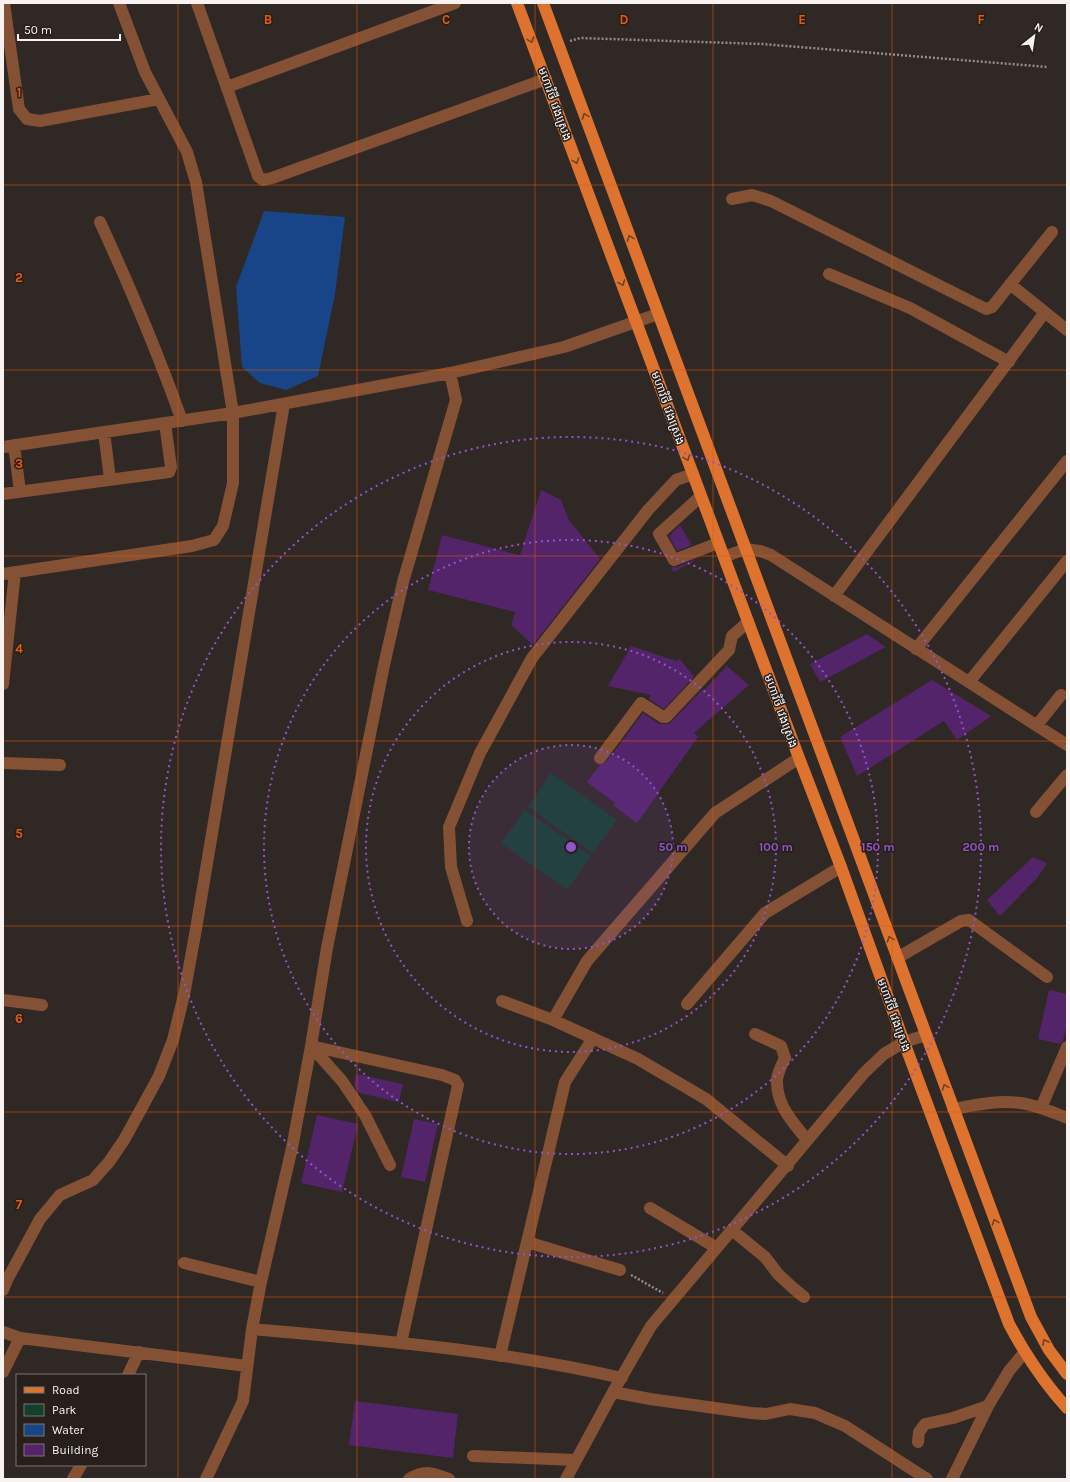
<svg xmlns="http://www.w3.org/2000/svg" width="1070" height="1482" viewBox="0 0 1070 1482" font-family="Karla,'Noto Sans Khmer',sans-serif">
<rect width="100%" height="100%" fill="#2f2825"/>
<!-- green -->
<path fill="#133f2e" d="M551,773l66,47 -24,33 -65,-46z
M525,810l66,46 -24,34 -66,-47z"/>
<!-- water -->
<path fill="#184588" d="M264,211l81,6 -10,77 -17,82 -32,14 -26,-7 -18,-16 -6,-80z"/>
<!-- building -->
<path fill="#53246a" d="M541,490l20,10 8,20 31,39 -67,86 -22,-20 4,-13 -87,-22 14,-55 78,20z
M680,525l12,20 -15,6 -8,-15z
M699,558l-25,14 -3,-5h6z
M867,634l19,13 -66,35 -10,-18z
M631,646l45,15 4,-2 14,18 -30,32 -15,-10 2,-4 -43,-9z
M727,666l22,19 -55,48 4,4 -61,86 -24,-18 2,-2 -28,-21 13,-17 6,-3 37,-49 16,11h10l34,-35 1,1z
M932,680l59,36 -34,24 -13,-19 -87,55 -17,-39z
M1033,857l14,6 -9,14 -38,39 -13,-16z
M1049,990l18,4v29l-4,18 -3,3 -22,-5z
M356,1074l47,10 -4,18 -40,-9 -5,-8z
M317,1115l41,9 -16,68 -41,-9z
M414,1119l24,5 -13,58 -24,-5z
M355,1401l103,13 -5,44 -104,-13z"/>
<g fill="none" stroke-linecap="round" stroke-linejoin="round">
<!-- path -->
<path stroke="#948e8c" stroke-width="2.5" stroke-dasharray="2 2" stroke-linecap="butt" d="M570,41l10,-3 182,6 286,23
M631,1275l32,18"/>
<!-- minor -->
<path stroke="#855134" stroke-width="12" d="M4,3l15,106 8,10 13,2 119,-22
M119,3l26,69 42,80 9,30 37,231 217,-40 114,-26 94,-33
M197,3l61,173 5,4 9,-2 274,-99
M227,87l228,-84
M732,199l20,-4 19,6 215,108 6,-2 60,-75
M100,222c30,65 58,131 82,199
M829,274l81,34 99,54
M1010,284l57,46
M104,432l6,47
M14,445l6,46
M3,447l230,-34v70l-10,43 -9,14 -22,6 -189,28
M3,494l166,-22 2,-5 -6,-44
M701,496l-42,38 15,26 44,-17
M724,557l21,-8 15,2 11,4 296,190
M834,596l211,-284
M916,649l151,-188
M969,682l98,-121
M3,684l12,-112
M1037,725l24,-30
M600,758l41,-55 22,14h3l63,-67 3,-14 16,-14
M3,763l57,2
M1036,812l31,-37
M467,921l-16,-54 -2,-40 31,-74 52,-95 116,-148 28,-30 17,-6
M897,958l64,-37 8,-1 78,57
M3,1000l39,5
M502,1001l51,19 85,39 68,40 82,67
M687,1004l78,-91 76,-46
M553,1020l34,-59 128,-148 84,-55
M755,1034l26,12 4,12c-3,6 -7,14 -8,21 -1,26 15,42 30,61
M311,1046l131,29 13,5 3,5 -57,258
M311,1046l31,35 23,34 25,50
M1041,1108l26,-61
M953,1109c22,-4 45,-9 67,-6 17,2 32,9 47,15
M650,1208l67,40
M732,1230l33,27 13,17 15,14 11,9
M527,1242l93,28
M184,1263l77,19
M3,1290l4,-10 33,-61 20,-24 33,-15 16,-18 15,-22 16,-29 19,-35 14,-36 11,-45 12,-66 88,-525
M252,1329c124,11 248,21 370,49
M3,1332l17,6 -17,34
M20,1338l227,28
M500,1356l65,-274 28,-44
M128,1375l11,-23
M613,1392l37,7 101,14 15,1 24,-5 25,4 30,13 82,53
M918,1442l1,-10 6,-8 28,-6 35,-12
M473,1456l103,4
M73,1479l8,-14
M206,1479l37,-78 9,-72 9,-47 31,-134 19,-102 16,-98 57,-283 19,-83 53,-182 -6,-27
M409,1479c16,-10 24,-6 40,0
M566,1479l47,-87 38,-66 213,-253 20,-19 20,-12 22,-7
M952,1479l36,-73 21,-35 15,-18"/>
<!-- major -->
<path stroke="#de732f" stroke-width="12" d="M517,3l282,755 42,109 63,175 105,282c16,30 35,59 58,84
M543,3l488,1314 18,33 18,24"/>
</g>
<!-- one-way arrows -->
<defs><path id="oneway-chevron" d="M-2-3.5L2.5 0L-2 3.5" fill="none" stroke-width="1.6" stroke-linecap="round" stroke-linejoin="round"/></defs>
<g stroke="#704123">
<use href="#oneway-chevron" transform="translate(531 40) rotate(70)"/>
<use href="#oneway-chevron" transform="translate(585 116) rotate(-110)"/>
<use href="#oneway-chevron" transform="translate(576 161) rotate(70)"/>
<use href="#oneway-chevron" transform="translate(630 238) rotate(-110)"/>
<use href="#oneway-chevron" transform="translate(622 283) rotate(70)"/>
<use href="#oneway-chevron" transform="translate(687 458) rotate(70)"/>
<use href="#oneway-chevron" transform="translate(890 939) rotate(-110)"/>
<use href="#oneway-chevron" transform="translate(945 1087) rotate(-110)"/>
<use href="#oneway-chevron" transform="translate(995 1222) rotate(-110)"/>
<use href="#oneway-chevron" transform="translate(1045 1342) rotate(-119)"/>
</g>
<!-- grid -->
<path fill="none" stroke="#e8590c" stroke-width="1" stroke-opacity="0.55" d="M178,3v1476M357,3v1476M535,3v1476M713,3v1476M892,3v1476M3,185h1064M3,370h1064M3,556h1064M3,741h1064M3,926h1064M3,1112h1064M3,1297h1064"/>
<!-- distance rings -->
<circle cx="571" cy="847" r="102" fill="#9454c9" fill-opacity=".12"/>
<g fill="none" stroke="#9454c9" stroke-width="2" stroke-dasharray="2 4">
<circle cx="571" cy="847" r="102"/>
<circle cx="571" cy="847" r="205"/>
<circle cx="571" cy="847" r="307"/>
<circle cx="571" cy="847" r="410"/>
</g>
<g text-anchor="middle" dominant-baseline="central" stroke-width="3" stroke-linejoin="round" paint-order="stroke">
<!-- street labels -->
<g font-size="12" fill="#f8f3f1" stroke="#261f1b">
<text transform="translate(555 104) rotate(70)">មហាវិថី វេងស្រេង</text>
<text transform="translate(668 408) rotate(70)">មហាវិថី វេងស្រេង</text>
<text transform="translate(781 711) rotate(70)">មហាវិថី វេងស្រេង</text>
<text transform="translate(894 1015) rotate(70)">មហាវិថី វេងស្រេង</text>
</g>
</g>
<g font-size="13" text-anchor="middle" font-weight="bold" fill="#e8590c" stroke="#261f1b" stroke-width="3" stroke-linejoin="round" paint-order="stroke">
<text x="268" y="24">B</text>
<text x="446" y="24">C</text>
<text x="624" y="24">D</text>
<text x="802" y="24">E</text>
<text x="981" y="24">F</text>
<text x="19" y="97">1</text>
<text x="19" y="282">2</text>
<text x="19" y="468">3</text>
<text x="19" y="653">4</text>
<text x="19" y="838">5</text>
<text x="19" y="1023">6</text>
<text x="19" y="1209">7</text>
</g>
<circle cx="571" cy="847" r="6" fill="#9454c9" stroke="#261f1b" stroke-width="2"/>
<g font-size="12" text-anchor="middle" font-weight="bold" fill="#9454c9" stroke="#261f1b" stroke-width="3" stroke-linejoin="round" paint-order="stroke">
<text x="673" y="851">50 m</text>
<text x="776" y="851">100 m</text>
<text x="878" y="851">150 m</text>
<text x="981" y="851">200 m</text>
</g>
<!-- border -->
<rect width="1070" height="1482" fill="none" stroke="#f8f3f1" stroke-width="8"/>
<!-- legend -->
<rect x="16" y="1374" width="130" height="92" fill="#261f1b" stroke="#7a7471"/>
<rect x="24" y="1387" width="20" height="6" fill="#de732f" stroke="#7a7471"/>
<text x="52" y="1394" font-size="12" fill="#f8f3f1">Road</text>
<rect x="24" y="1404" width="20" height="12" fill="#133f2e" stroke="#7a7471"/>
<text x="52" y="1414" font-size="12" fill="#f8f3f1">Park</text>
<rect x="24" y="1424" width="20" height="12" fill="#184588" stroke="#7a7471"/>
<text x="52" y="1434" font-size="12" fill="#f8f3f1">Water</text>
<rect x="24" y="1444" width="20" height="12" fill="#53246a" stroke="#7a7471"/>
<text x="52" y="1454" font-size="12" fill="#f8f3f1">Building</text>
<!-- north arrow -->
<g transform="translate(1034 36) rotate(30)" stroke="#261f1b" stroke-width="3" paint-order="stroke">
<path d="M0-3L7 15L0 10L-7 15Z" fill="#f8f3f1"/>
<text y="-6" font-size="11" font-weight="bold" text-anchor="middle" fill="#f8f3f1">N</text>
</g>
<!-- scale -->
<path d="M18 34v6h102v-6" fill="none" stroke="#f8f3f1" stroke-width="2"/>
<text x="24" y="34" font-size="12" fill="#f8f3f1" stroke="#261f1b" stroke-width="3" paint-order="stroke">50 m</text>
</svg>
